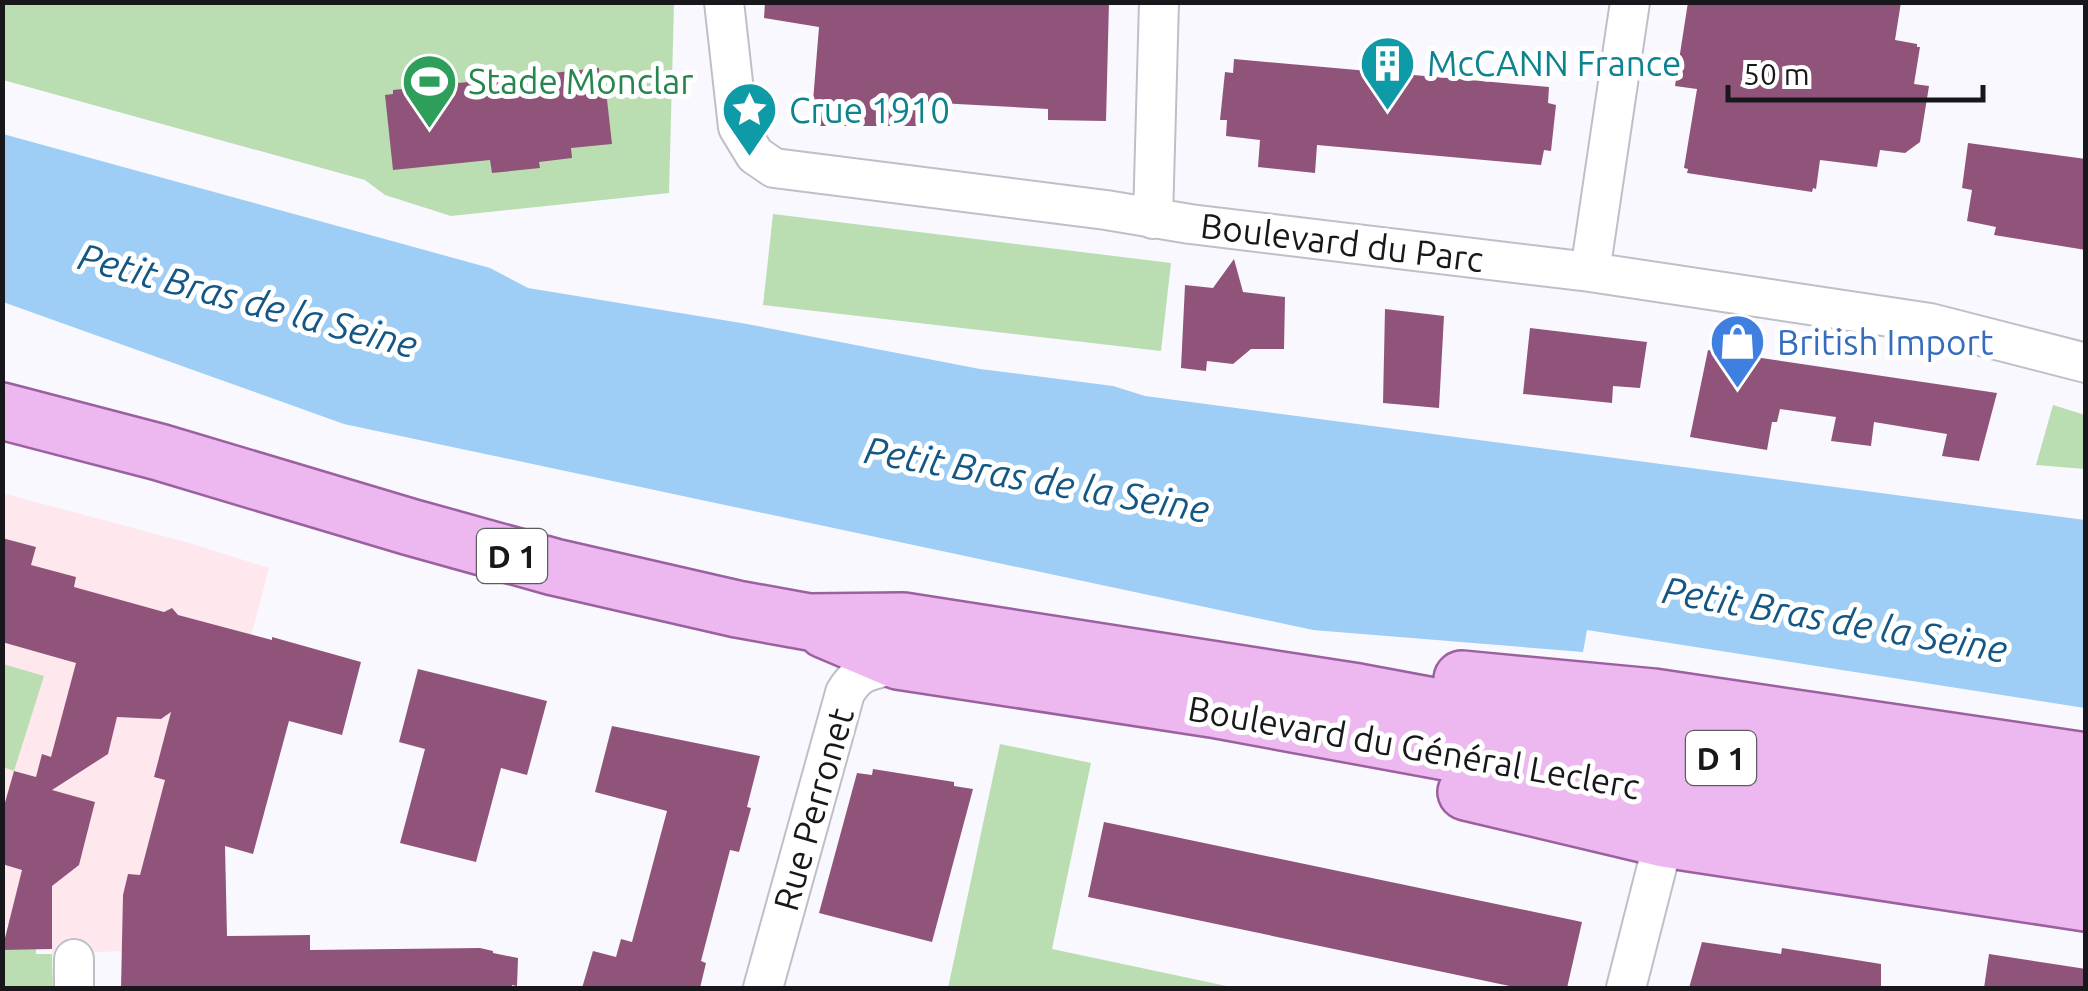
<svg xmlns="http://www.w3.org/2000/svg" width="2088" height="991" viewBox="0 0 2088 991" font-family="Ubuntu,sans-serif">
<rect width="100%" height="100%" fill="#f8f8fe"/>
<!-- medical -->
<path fill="#fee8ee" d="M2,493l191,51 76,24 -81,306h38v22l-41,1 18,25h24v19l-104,10 -71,3v-32l-49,3z"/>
<!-- green -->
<path fill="#badeb1" d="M3,3h671l-5,190 -218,23 -66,-21 -20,-15 -362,-100z
M773,214l398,49 -10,88 -398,-46z
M2053,405l32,10v54l-49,-4z
M3,664l41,12 -30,95 -11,-4z
M1000,744l91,19 -39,186 184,39h-288z
M35,922l1,32h16l1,34h-50l-1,-38z"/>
<!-- water -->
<path fill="#9ecdf5" d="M3,134l487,134 38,20 219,36 233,45 133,17 32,10 940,124v188l-498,-78 -4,22 -270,-22 -969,-206 -341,-122z"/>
<!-- building -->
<path fill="#90547a" d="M765,2h344l-3,119 -58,-1v-11l-128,-7 -1,24h-108l8,-99 -55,-9z
M1688,2h213l-6,38 22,4v3h3l-6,37 15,2 -9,56 -15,11 -25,-3 -3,17 -57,-7 -4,29 -3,-1 -1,4 -125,-19 1,-4 -4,-1 13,-79 -22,-3z
M1234,59l315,28 -1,16 8,2 -5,46 -7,-1 -3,15 -224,-20 -2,28 -57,-6 2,-27 -34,-4 1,-16h-7l5,-48 8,1z
M599,68v6l5,-1 8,71 -41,4 1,10 -33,4 1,6 -48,5 -2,-13 -97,10 -8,-75 8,-1v-4z
M1968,143l118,16v91l-92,-15 2,-8 -29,-6 5,-31 -10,-2z
M1234,259l9,33 42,5 -1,52h-33l-18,15 -26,-3 -1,10 -25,-3 4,-83 28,3z
M1385,309l59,7 -5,92 -56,-5z
M1530,328l117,14 -7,46 -27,-2 -1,17 -89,-9z
M1708,350l289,43 -18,68 -37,-5 5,-22 -73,-12 -3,24 -40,-5 5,-24 -56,-8 -3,13h-5l-5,28 -77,-13z
M2,538l34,9 -5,18 45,12 -2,10 90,25 8,-4 6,7 94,25v-3l89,25 -19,73 -53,-14 -36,133 -28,-8 2,90 83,-1v15l170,-2 13,3v2l25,5 -1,28 -5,-1v3h-391l2,-93 5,-21 12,1 25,-95 -11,-3 17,-65 -10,7 -44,-2 -9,37 -56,36 43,12 -16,63 -27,21v63l-50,1 20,-80 -20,-6v-51l12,-42 22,6 6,-23 9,3 25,-94 -74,-21z
M418,669l129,32 -20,74 -26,-7 -25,94 -76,-19 25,-94 -26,-7z
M612,726l148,30 -13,51 4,1 -12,44 -9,-2 -29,111 5,2 -6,25h-118l11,-37 23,6 5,-18 11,3 35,-131 -72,-19z
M873,769l81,13v4l19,3 -41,153 -113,-29 38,-140 15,2z
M1104,822l478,100 -15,66h-48l-431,-91z
M1702,942l79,12 1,-6 99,16v24h-192z
M1989,954l97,15v19h-102z"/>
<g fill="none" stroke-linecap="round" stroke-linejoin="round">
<defs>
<path id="minor" d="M724,2l14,125 17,28 19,13 332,42 84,14 400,48 340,51 156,40
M1153,219l6,-217
M1590,272l40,-270
M74,959v29
M763,988l82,-295c16,-28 29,-19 53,-32
M1626,988l38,-149"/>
<path id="primary" d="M2,411l157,41 251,75 144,40 183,42 72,13 94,-1 455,71 284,53 130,22 314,46
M825,630l73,31 314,48 467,86 407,61
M1462,679l191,18 433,64
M1466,792l198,47 422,64"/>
</defs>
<!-- minor casing -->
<use href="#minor" stroke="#bfbfca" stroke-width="42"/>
<!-- primary casing -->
<use href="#primary" stroke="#9b619f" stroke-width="60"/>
<!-- minor -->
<use href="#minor" stroke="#fff" stroke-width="38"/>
<!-- primary -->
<use href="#primary" stroke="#edb8f0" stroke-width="55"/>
</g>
<!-- icons -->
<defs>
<symbol id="building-pin" viewBox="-11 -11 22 30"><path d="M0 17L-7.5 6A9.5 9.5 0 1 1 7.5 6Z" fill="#0f9aa8" stroke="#fff"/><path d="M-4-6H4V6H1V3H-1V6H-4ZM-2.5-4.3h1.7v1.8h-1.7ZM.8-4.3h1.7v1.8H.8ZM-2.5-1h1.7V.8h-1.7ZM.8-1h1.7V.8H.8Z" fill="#fff"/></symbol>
<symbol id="stadium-pin" viewBox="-11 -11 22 30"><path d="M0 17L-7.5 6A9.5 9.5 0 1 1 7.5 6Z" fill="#2e9e5b" stroke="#fff"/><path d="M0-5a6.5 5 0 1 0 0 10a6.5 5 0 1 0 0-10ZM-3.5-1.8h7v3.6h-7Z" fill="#fff"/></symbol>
<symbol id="sight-pin" viewBox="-11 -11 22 30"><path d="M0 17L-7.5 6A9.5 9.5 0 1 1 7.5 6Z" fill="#0f9aa8" stroke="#fff"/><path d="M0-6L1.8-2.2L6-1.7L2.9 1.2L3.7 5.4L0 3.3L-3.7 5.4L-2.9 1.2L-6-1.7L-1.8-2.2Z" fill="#fff"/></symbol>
<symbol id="shop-pin" viewBox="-11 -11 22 30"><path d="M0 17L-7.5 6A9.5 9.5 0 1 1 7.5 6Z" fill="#3f7fe0" stroke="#fff"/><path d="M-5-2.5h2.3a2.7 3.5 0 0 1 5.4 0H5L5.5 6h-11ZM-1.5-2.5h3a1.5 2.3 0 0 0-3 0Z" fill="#fff"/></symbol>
</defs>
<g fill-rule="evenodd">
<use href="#building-pin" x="1356" y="32" width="63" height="86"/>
<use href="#stadium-pin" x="398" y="50" width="63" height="86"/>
<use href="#sight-pin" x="718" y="78" width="63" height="86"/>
<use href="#shop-pin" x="1706" y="310" width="63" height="86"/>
</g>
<g text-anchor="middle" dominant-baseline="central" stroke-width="10" stroke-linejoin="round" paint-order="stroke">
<!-- shield labels -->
<g fill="#fff" stroke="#5d5d60" stroke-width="2.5">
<rect x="477" y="529" width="70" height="54" rx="8"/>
<rect x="1686" y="731" width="70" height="54" rx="8"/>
</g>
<g font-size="32" font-weight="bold" fill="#18181c">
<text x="512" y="556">D 1</text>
<text x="1721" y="758">D 1</text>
</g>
<!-- culture labels -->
<g font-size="35" fill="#0d838f" stroke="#fff" text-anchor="start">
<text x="1427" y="63">McCANN France</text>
<text x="789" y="110">Crue 1910</text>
</g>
<!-- leisure labels -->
<g font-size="35" fill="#27864d" stroke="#fff" text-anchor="start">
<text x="468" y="81">Stade Monclar</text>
</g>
<!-- street labels -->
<g font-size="35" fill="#18181c" stroke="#fff">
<text transform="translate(1342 242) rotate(7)">Boulevard du Parc</text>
<text transform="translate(1414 747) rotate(10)">Boulevard du Général Leclerc</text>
<text transform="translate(813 809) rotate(-74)">Rue Perronet</text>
</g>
<!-- shop labels -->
<g font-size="35" fill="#366cbe" stroke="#fff" text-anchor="start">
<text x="1777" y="342">British Import</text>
</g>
<!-- water labels -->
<g font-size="38" font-style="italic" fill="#145785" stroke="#fff">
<text transform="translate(248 300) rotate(15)">Petit Bras de la Seine</text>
<text transform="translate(1037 479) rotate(10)">Petit Bras de la Seine</text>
<text transform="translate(1835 619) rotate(10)">Petit Bras de la Seine</text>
</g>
</g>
<!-- border -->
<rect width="2088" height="991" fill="none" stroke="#18181c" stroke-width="10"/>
<!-- scale -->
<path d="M1728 85v15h255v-15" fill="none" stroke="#18181c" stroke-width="5"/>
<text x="1743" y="85" font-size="30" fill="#18181c" stroke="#ffffff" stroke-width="8" paint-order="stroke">50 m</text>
</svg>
